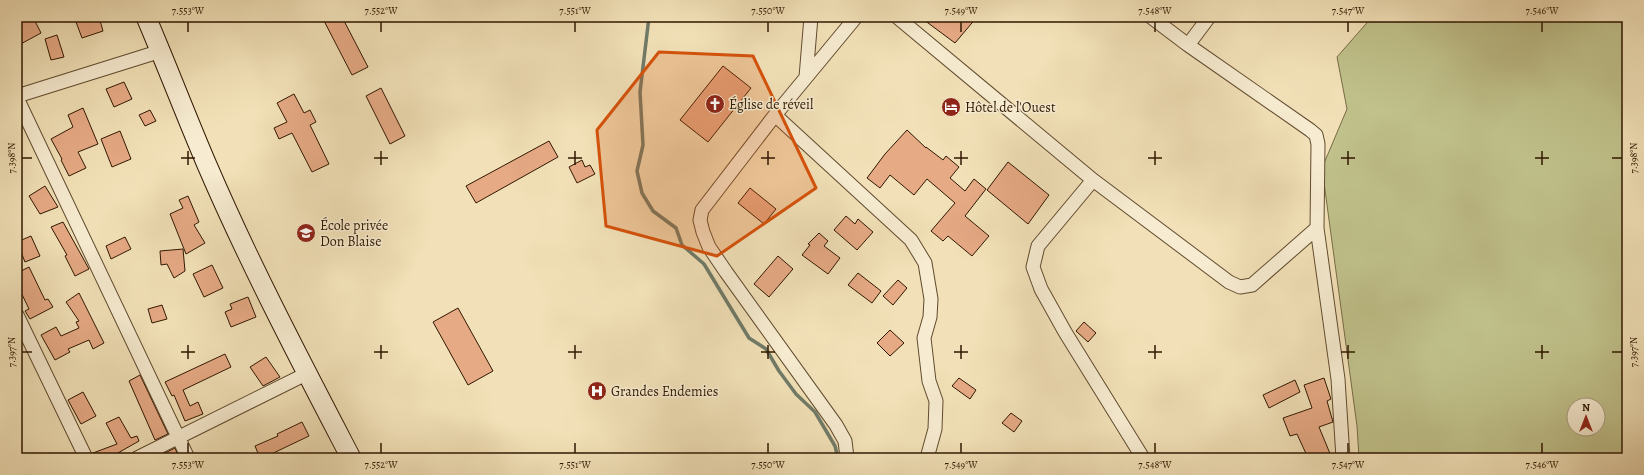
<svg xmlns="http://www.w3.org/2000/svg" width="1644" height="475" viewBox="0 0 1644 475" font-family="Alegreya,serif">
<rect width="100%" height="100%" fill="#f2e1b8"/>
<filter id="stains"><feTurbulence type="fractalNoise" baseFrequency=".005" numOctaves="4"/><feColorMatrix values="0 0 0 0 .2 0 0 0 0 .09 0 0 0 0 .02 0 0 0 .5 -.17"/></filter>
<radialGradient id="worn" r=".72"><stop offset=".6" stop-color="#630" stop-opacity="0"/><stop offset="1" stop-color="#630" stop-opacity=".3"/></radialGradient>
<!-- green -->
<path fill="#c0c18b" stroke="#786c46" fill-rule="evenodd" d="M1372,17h255v441h-268l-2,-32 -35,-258 25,-59 -10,-52zM1574,405h24v24h-24z"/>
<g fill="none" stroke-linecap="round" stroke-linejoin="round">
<!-- stream -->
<path stroke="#707b68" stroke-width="3.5" d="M649,17l-9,75 3,53 -6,26 5,22 11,18 23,17 6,17 22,19 45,74 17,11 13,22 17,23 19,18 20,34 3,12"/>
</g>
<!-- building -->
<path fill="#e6aa85" stroke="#301700" d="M26,17h7l8,16 -24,13v-24z
M91,17h8l4,14 -21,7 -6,-16z
M322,17h20l26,50 -16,8z
M920,17h57l-22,26z
M57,35l7,22 -13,3 -6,-21z
M723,66l28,22 -43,54 -28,-22z
M124,82l8,17 -18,8 -8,-18z
M381,88l24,48 -15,8 -24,-48z
M294,94l10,19 6,-3 6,12 -6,3 19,39 -17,8 -20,-39 -13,6 -5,-11 13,-6 -10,-19z
M83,108l15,36 -20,8 8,16 -17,8 -8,-16 1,-1 -11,-20 22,-12 -5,-12z
M150,110l6,11 -11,5 -6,-11z
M907,130l19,18v-1l17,13 3,-4 13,11 -9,11 15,13 9,-12 12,10 -21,27 24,20 -17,20 -24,-20 -5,5 -12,-10 24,-28 -28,-24 -13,16 -24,-20 -10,13 -13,-10 18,-24z
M120,131l11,28 -19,8 -11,-28z
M549,141l9,16 -82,46 -10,-17z
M582,160l3,7 5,-2 5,9 -18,9 -8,-16z
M1008,162l41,33 -21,29 -41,-34z
M45,186l13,21 -18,7 -11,-18z
M750,188l26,21 -12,15 -26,-21z
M188,196l11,26 -5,3 11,18 -19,11 -16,-40 13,-6 -4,-8z
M846,216l9,8 3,-5 15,13 -16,18 -23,-20z
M63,222l26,47 -14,7 -10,-20 2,-1 -16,-28z
M819,233l9,8 -4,5 16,12 -12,16 -26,-19 8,-10 -2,-1z
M31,236l9,20 -15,6 -8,-20z
M125,237l6,12 -20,10 -5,-13z
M183,249l2,22 -11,7 -7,-14 -6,1 -1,-14z
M778,256l15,13 -24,28 -15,-13z
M212,265l11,23 -19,9 -11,-23z
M29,267l16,33 3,-1 5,8 -23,12 -5,-8 4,-2 -12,-25v-11z
M858,273l23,18 -9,12 -24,-18z
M898,280l9,8 -14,17 -10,-9z
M79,293l25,50 -11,6 -4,-9 -21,9 2,3 -15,8 -14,-25 15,-8 5,9 18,-8 -3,-6 3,-1 -13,-19z
M248,297l8,20 -25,10 -6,-15 7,-3 -2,-5z
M162,305l5,14 -15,4 -4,-14z
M458,308l35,63 -25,14 -35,-63z
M1084,322l12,11 -8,9 -12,-11z
M890,330l14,13 -14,13 -13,-13z
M225,354l6,13 -48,23 7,16 8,-4 5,12 -18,7 -11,-26 -2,1 -7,-14z
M266,357l14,20 -17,9 -13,-19z
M140,375l28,59 -13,6 -26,-59z
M959,378l17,12 -6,9 -18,-13z
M1324,378l7,21 -4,2 6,21 -14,5 12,29 -5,2h-18l-11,-24 -7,2 -7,-18 29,-10 -8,-23z
M1295,380l5,12 -31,16 -6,-13z
M83,392l13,24 -15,8 -13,-24z
M1011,413l11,8 -8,11 -12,-9z
M119,417l12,21 6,-2 2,5 -30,17h-15l-1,-5 24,-9 -11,-21z
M302,422l7,14 -46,22h-3l-5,-12 23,-10 -1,-2z
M175,448l4,10h-24z"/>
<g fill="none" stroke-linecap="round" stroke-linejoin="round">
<defs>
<path id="street" d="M897,17l196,163 136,102 11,5 12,-2 65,-57
M1151,17l37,28 122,85 6,5 2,9 -1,84 21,151 5,79
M1188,45l21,-28
M806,77l5,-60
M17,96l144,-45
M17,98l171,360
M775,115l136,125 14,23 6,36 -1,18 -6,21 5,43 7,20 -1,28 -8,29
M1093,180l-55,66 -5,21 8,22 24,43 78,126
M17,315l69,143
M137,458l171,-85
M847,458l-2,-17 -9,-16 -110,-153 -17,-25 -6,-15 -3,-12 2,-10 73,-95 81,-98"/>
<path id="secondary" d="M146,17c21,49 40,99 61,148 43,100 94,197 144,293"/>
</defs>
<!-- street casing -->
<use href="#street" stroke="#604a2e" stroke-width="15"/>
<!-- secondary casing -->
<use href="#secondary" stroke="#301700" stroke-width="21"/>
<!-- street -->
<use href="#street" stroke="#f7ecd1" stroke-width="13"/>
<!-- secondary -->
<use href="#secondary" stroke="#f7ecd1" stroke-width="19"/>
</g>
<!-- marked area -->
<path fill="#d6520b" fill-opacity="0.2" stroke="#d6520b" stroke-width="3" stroke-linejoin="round" d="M659,52l94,4 63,132 -99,68 -111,-30 -9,-96z"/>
<!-- ticks -->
<path fill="none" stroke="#301700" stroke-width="1.5" d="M188,22v10M381,22v10M575,22v10M768,22v10M961,22v10M1155,22v10M1348,22v10M1542,22v10M188,151v14M381,151v14M575,151v14M768,151v14M961,151v14M1155,151v14M1348,151v14M1542,151v14M22,158h10M181,158h14M374,158h14M568,158h14M761,158h14M954,158h14M1148,158h14M1341,158h14M1535,158h14M1612,158h10M188,345v14M381,345v14M575,345v14M768,345v14M961,345v14M1155,345v14M1348,345v14M1542,345v14M22,352h10M181,352h14M374,352h14M568,352h14M761,352h14M954,352h14M1148,352h14M1341,352h14M1535,352h14M1612,352h10M188,443v10M381,443v10M575,443v10M768,443v10M961,443v10M1155,443v10M1348,443v10M1542,443v10"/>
<!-- icons -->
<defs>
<symbol id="church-disc" viewBox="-11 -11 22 22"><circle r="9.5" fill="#8f2418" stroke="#f7ecd1"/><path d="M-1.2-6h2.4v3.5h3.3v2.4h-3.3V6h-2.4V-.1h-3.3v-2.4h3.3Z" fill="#fff"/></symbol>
<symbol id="hotel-disc" viewBox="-11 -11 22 22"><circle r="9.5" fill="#8f2418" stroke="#f7ecd1"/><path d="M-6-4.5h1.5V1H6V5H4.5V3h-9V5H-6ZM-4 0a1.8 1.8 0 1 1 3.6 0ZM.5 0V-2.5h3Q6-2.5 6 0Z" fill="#fff"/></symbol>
<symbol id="school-disc" viewBox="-11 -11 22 22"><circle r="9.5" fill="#8f2418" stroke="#f7ecd1"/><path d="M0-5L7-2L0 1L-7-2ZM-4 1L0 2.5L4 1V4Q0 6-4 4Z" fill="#fff"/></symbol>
<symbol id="hospital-disc" viewBox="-11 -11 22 22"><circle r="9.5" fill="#8f2418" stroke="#f7ecd1"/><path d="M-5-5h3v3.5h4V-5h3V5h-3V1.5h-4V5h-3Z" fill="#fff"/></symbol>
</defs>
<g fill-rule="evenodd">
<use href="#church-disc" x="704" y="93" width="22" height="22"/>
<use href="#hotel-disc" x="940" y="96" width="22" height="22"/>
<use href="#school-disc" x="295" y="222" width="22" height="22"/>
<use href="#hospital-disc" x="586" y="380" width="22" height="22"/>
</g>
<g text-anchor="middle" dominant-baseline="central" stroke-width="3" stroke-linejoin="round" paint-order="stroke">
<!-- poi labels -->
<g font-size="14" fill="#301700" stroke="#f7ecd1" text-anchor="start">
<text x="729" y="104">Église de réveil</text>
<text x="965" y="107">Hôtel de l'Ouest</text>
<text x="320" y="225">École privée<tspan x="320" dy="16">Don Blaise</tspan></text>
<text x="611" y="391">Grandes Endemies</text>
</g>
</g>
<!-- margin -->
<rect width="1644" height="475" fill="none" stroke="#f2e1b8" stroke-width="44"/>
<!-- north arrow -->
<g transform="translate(1586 417)"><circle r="19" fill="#f7ecd1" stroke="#a7977d"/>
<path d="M0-3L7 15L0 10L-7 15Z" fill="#8f2418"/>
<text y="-6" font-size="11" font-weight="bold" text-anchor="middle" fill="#301700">N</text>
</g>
<rect x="22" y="22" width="1600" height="431" fill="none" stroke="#301700" stroke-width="1.5"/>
<g font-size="10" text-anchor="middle" fill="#301700">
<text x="188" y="14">7.553°W</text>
<text x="381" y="14">7.552°W</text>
<text x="575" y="14">7.551°W</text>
<text x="768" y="14">7.550°W</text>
<text x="961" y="14">7.549°W</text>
<text x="1155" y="14">7.548°W</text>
<text x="1348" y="14">7.547°W</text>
<text x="1542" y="14">7.546°W</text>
<text transform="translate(11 158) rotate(-90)" y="4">7.398°N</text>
<text transform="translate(1633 158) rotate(-90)" y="4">7.398°N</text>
<text transform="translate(11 352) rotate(-90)" y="4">7.397°N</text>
<text transform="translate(1633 352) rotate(-90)" y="4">7.397°N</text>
<text x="188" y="468">7.553°W</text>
<text x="381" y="468">7.552°W</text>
<text x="575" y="468">7.551°W</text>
<text x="768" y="468">7.550°W</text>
<text x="961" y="468">7.549°W</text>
<text x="1155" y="468">7.548°W</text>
<text x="1348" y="468">7.547°W</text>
<text x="1542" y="468">7.546°W</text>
</g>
<rect width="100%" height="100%" filter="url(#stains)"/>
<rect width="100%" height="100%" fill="url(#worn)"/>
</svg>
